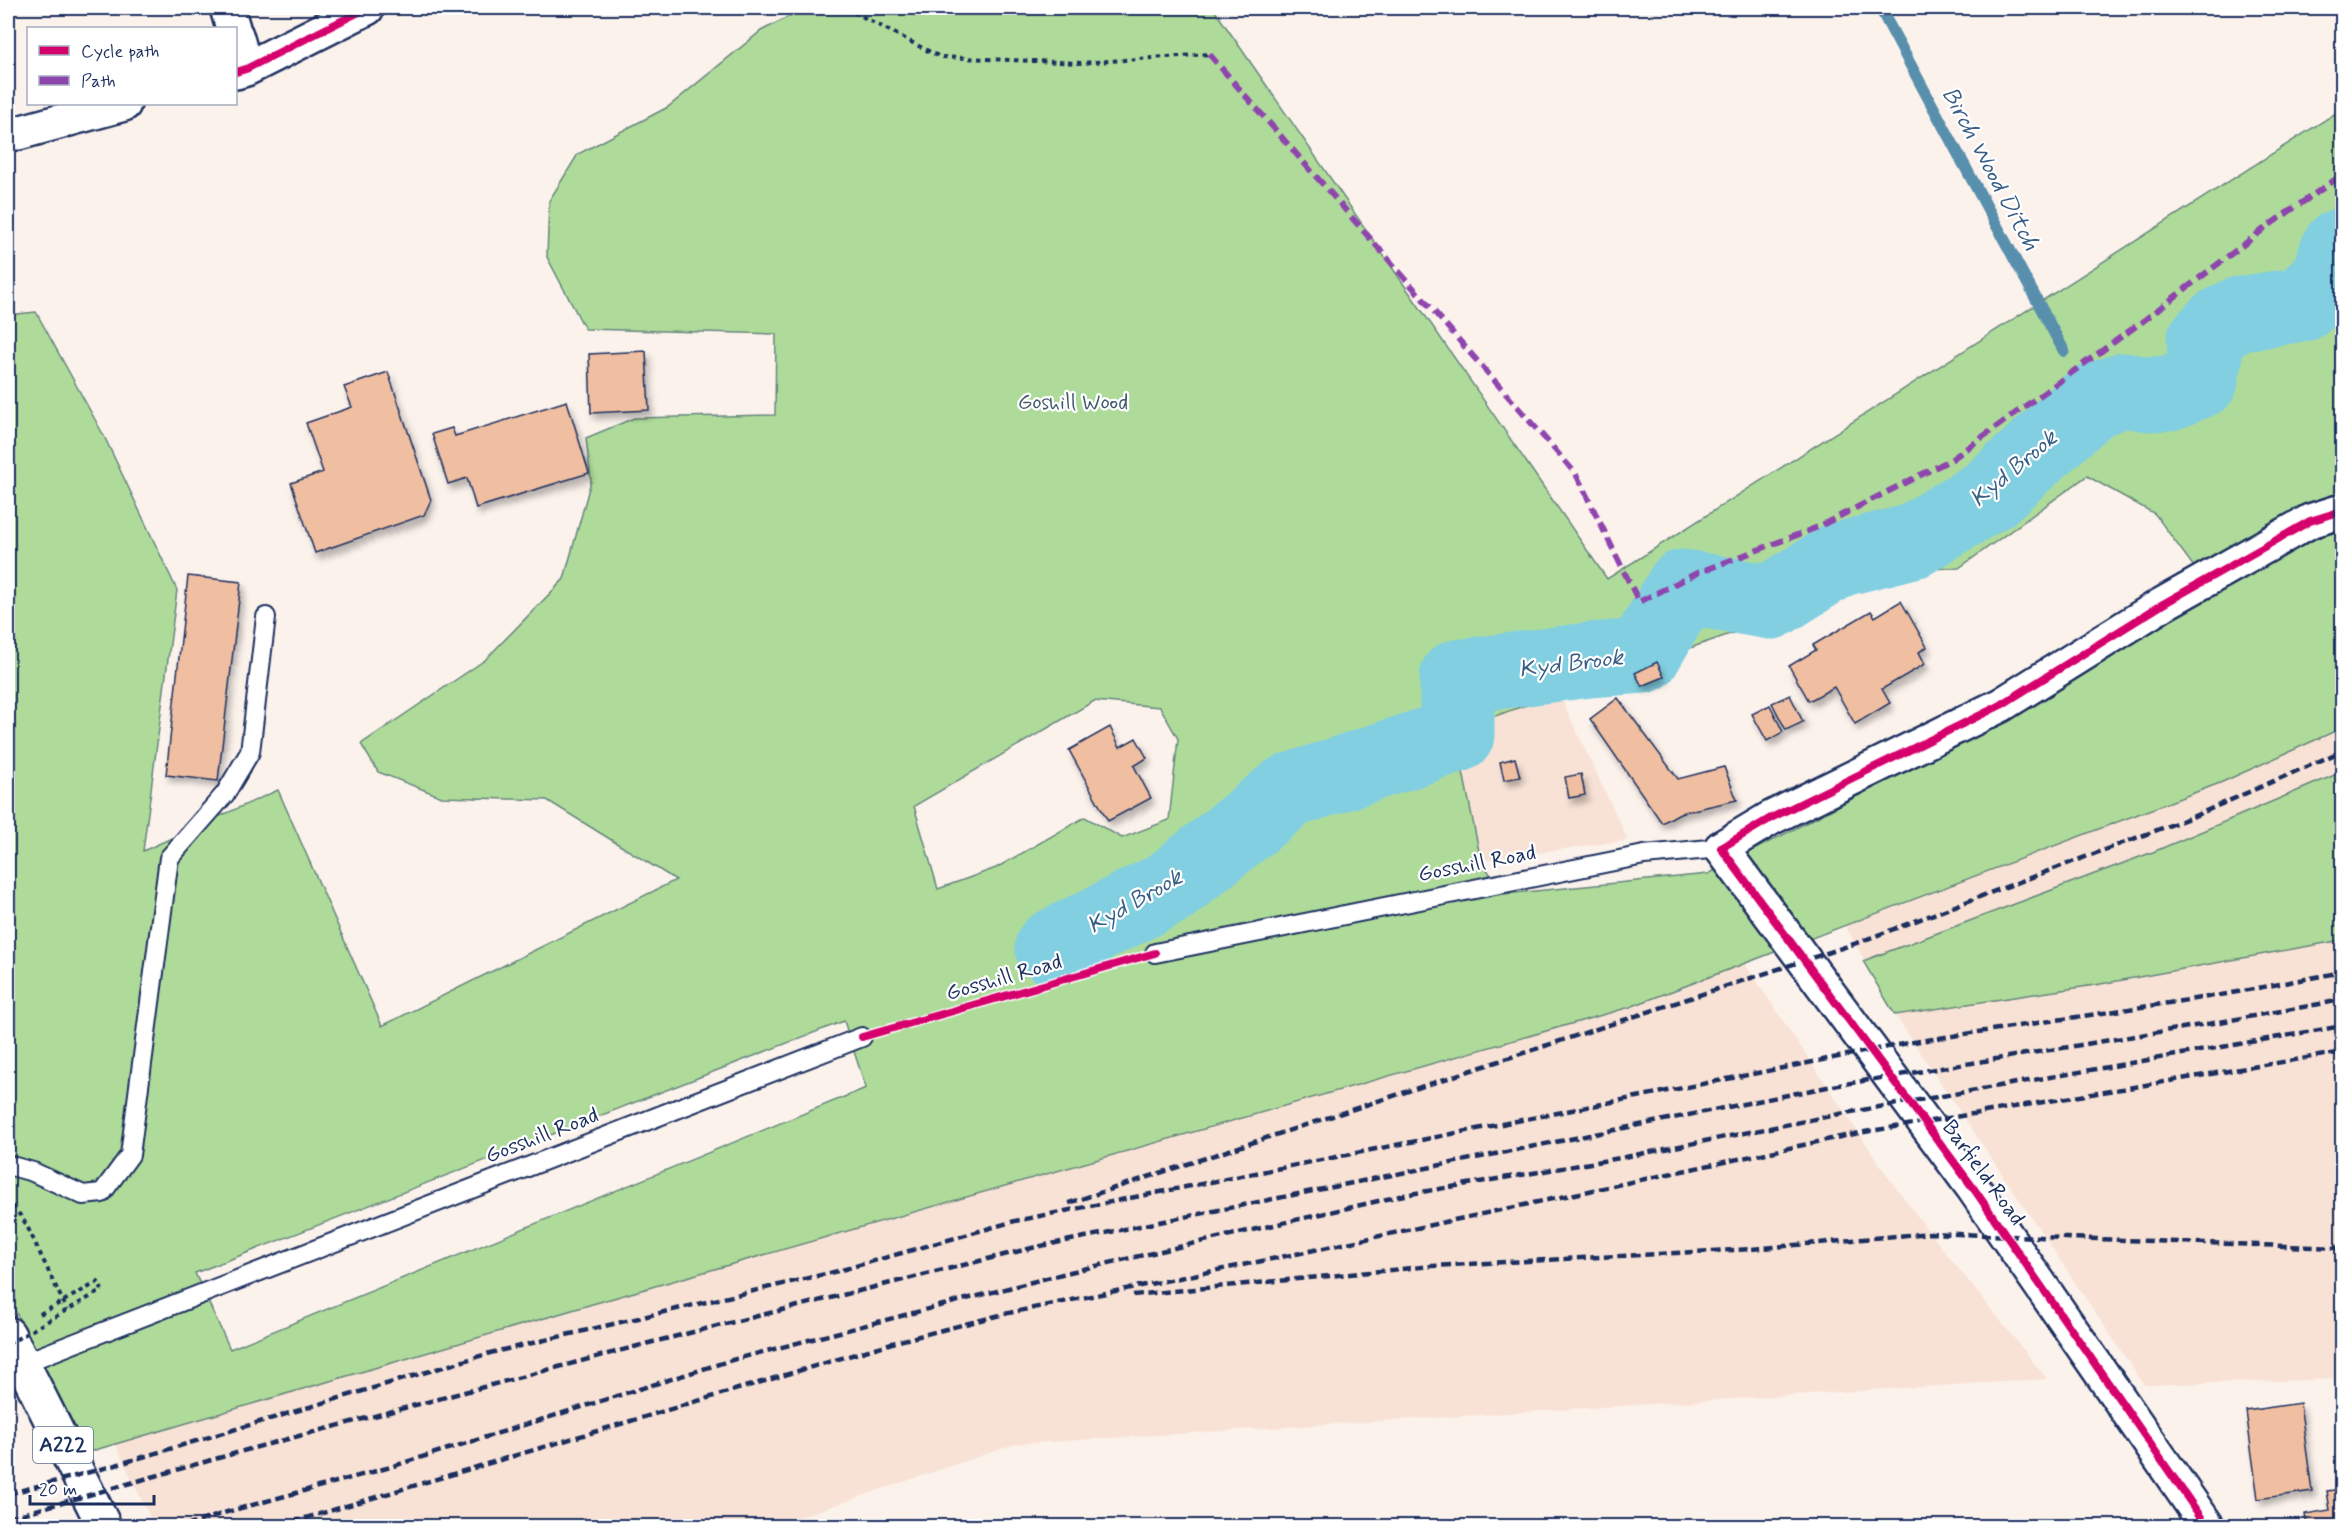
<svg xmlns="http://www.w3.org/2000/svg" width="2350" height="1534" viewBox="0 0 2350 1534" font-family="Mynerve,sans-serif">
<defs>
<filter id="shadow"><feDropShadow dx="3.5" dy="6" stdDeviation="3" flood-color="#0004"/></filter>
</defs>
<rect width="100%" height="100%" fill="#fcf2ec"/>
<filter id="ink" filterUnits="userSpaceOnUse"><feTurbulence type="fractalNoise" baseFrequency=".0167" numOctaves="2"/><feDisplacementMap in="SourceGraphic" scale="12" xChannelSelector="R" yChannelSelector="G"/><feConvolveMatrix kernelMatrix="1 2 1 2 8 2 1 2 1" color-interpolation-filters="sRGB"/></filter>
<g filter="url(#ink)">
<!-- built -->
<path fill="#f8e2d5" d="M2342,547v832l-198,6 -249,-370 -87,-156z
M1559,694l69,146 -147,21 -23,-114 20,-25z
M1745,964l142,211 43,58 117,146 -1031,65 -243,82h-619l-66,-139z"/>
<!-- green -->
<path fill="#afdb9a" stroke="#65857c" stroke-width="1.5" fill-rule="evenodd" d="M805,8h408l394,571 735,-470v619l-122,55 -590,224 -1034,296 -508,149 -80,-155v-982l28,-3 68,124 73,154 -34,261 135,-61 104,236 294,-146 -129,-80 -105,-3 -64,-25 -17,-28 124,-84 79,-81 27,-98 -5,-43 48,-20 141,-3 1,-81 -191,-5 -38,-72 2,-56 29,-47 90,-47 93,-76zM2087,476l68,38 56,76 -302,179 -201,105 -204,20 -23,-33 -23,-114 20,-25 255,-89 28,-6 117,-57 81,-2zM1094,701l66,6 18,32 -9,81 -47,18 -37,-21 -89,51 -58,21 -24,-83zM844,1021l22,67 -636,261 -35,-76z
M2342,772v168l-247,45 -200,30 -32,-54 290,-109z"/>
<g fill="none" stroke-linecap="round" stroke-linejoin="round">
<!-- stream -->
<path stroke="#598fad" stroke-width="12" d="M1880,8l184,343
M2085,390l6,12"/>
<!-- river -->
<path stroke="#82cfe1" stroke-width="75" d="M1052,947l117,-59 120,-97 168,-56v-58l132,-17 54,-4 40,-69 88,15 67,-42 75,-19 77,-47 101,-92 32,-12 26,4 21,-1 31,-13 4,-21 -1,-18 15,-16 20,-11 64,-10 24,-26 12,-31 3,-2"/>
</g>
<!-- building -->
<path fill="#f0bea0" stroke="#1b2f5e" stroke-width="1.5" filter="url(#shadow)" d="M646,351l3,59 -58,3 -2,-59z
M388,372l43,128 -7,15 -109,38 -24,-70 32,-11 -17,-49 46,-16 -8,-20z
M567,401l22,72 -113,35 -9,-30 -19,6 -16,-50 20,-6 3,8z
M188,576l53,6 -23,199 -52,-6z
M1901,601l26,46 -8,5 6,12 -43,25 8,14 -35,21 -21,-37 -25,14 -20,-35 27,-16 -3,-5 58,-34 4,6z
M1657,662l7,15 -22,9 -7,-13z
M1790,695l13,27 -17,8 -14,-27z
M1618,698l60,81 46,-12 13,33 -57,13 -18,10 -72,-104z
M1770,705l13,27 -16,9 -15,-27z
M1110,727l10,20 16,-9 11,20 -13,8 17,32 -43,23 -39,-71z
M1515,758l5,19 -16,3 -4,-18z
M1581,774l4,21 -16,3 -4,-21z
M2300,1403l12,88 -54,8 -12,-88z
M2342,1489v37h-35l-2,-12 25,-4 -3,-19z"/>
<g fill="none" stroke-linecap="round" stroke-linejoin="round">
<defs>
<path id="lane" d="M1155,953l489,-98 77,-7
M8,1165l25,7 50,23 19,-2 28,-38 39,-297 56,-64 25,-42 16,-135
M21,1364l841,-327"/>
<path id="street" d="M227,8l6,20
M236,35l10,34
M236,72l10,-3 121,-61
M8,131l10,2 106,-29
M2207,1526l-233,-337 -253,-341 50,-30 230,-113 162,-101 147,-83 32,-10"/>
<path id="primary" d="M8,1334l96,192"/>
</defs>
<!-- lane casing -->
<use href="#lane" stroke="#1b2f5e" stroke-width="22"/>
<!-- street casing -->
<use href="#street" stroke="#1b2f5e" stroke-width="38"/>
<!-- primary casing -->
<use href="#primary" stroke="#1b2f5e" stroke-width="38"/>
<!-- path -->
<path stroke="#1b2f5e" stroke-width="4" stroke-dasharray="4.5 4.5" stroke-linecap="butt" d="M846,8l94,49 141,6 128,-9
M40,1314l58,-32 4,8"/>
<!-- lane -->
<use href="#lane" stroke="#fff" stroke-width="18"/>
<!-- street -->
<use href="#street" stroke="#fff" stroke-width="33"/>
<!-- primary -->
<use href="#primary" stroke="#fff" stroke-width="33"/>
<!-- rail -->
<path stroke="#1b2f5e" stroke-width="4.5" stroke-dasharray="9 4.5" stroke-linecap="butt" d="M1069,1203l785,-259 338,-127 150,-66
M1133,1295l299,-29 319,-17 179,-16 412,15
M8,1494l108,-29 374,-112 348,-82 177,-50 898,-179 314,-48 115,-22
M8,1518l242,-69 399,-106 387,-96 791,-160 404,-67 111,-20
M186,1526l41,-14 160,-44 345,-108 338,-88 334,-77 216,-37 225,-45 497,-87
M279,1526l613,-183 112,-29 292,-60 563,-121 483,-81"/>
<!-- path-bridge -->
<path stroke="#1b2f5e" stroke-width="4" stroke-dasharray="4.5 4.5" stroke-linecap="butt" d="M8,1198l18,26 41,86
M8,1344l94,-54"/>
<!-- quiet -->
<path stroke="#8e44ad" stroke-width="6" stroke-dasharray="12 6" stroke-linecap="butt" d="M1209,54l367,420 63,128 58,-29 121,-46 134,-68 187,-135 129,-98 74,-51"/>
<defs>
<path id="cycleway" d="M236,72l10,-3 121,-61
M862,1037l293,-84
M2207,1526l-233,-337 -253,-341 50,-30 230,-113 162,-101 147,-83 32,-10"/>
</defs>
<!-- cycleway casing -->
<use href="#cycleway" stroke="#fff" stroke-width="11"/>
<!-- cycleway -->
<use href="#cycleway" stroke="#d6006c" stroke-width="8"/>
</g>
</g>
<g text-anchor="middle" dominant-baseline="central" stroke-width="4.5" stroke-linejoin="round" paint-order="stroke">
<!-- shield labels -->
<rect fill="#fff" stroke="#5f6d8e" stroke-width="1.5" x="33" y="1427" width="60" height="36" rx="4.5"/>
<g font-size="21" font-weight="bold" fill="#1b2f5e">
<text x="63" y="1445">A222</text>
</g>
<!-- park labels -->
<g font-size="22" fill="#405a6d" stroke="#fff">
<text x="1073" y="403">Goshill Wood</text>
</g>
<!-- street labels -->
<g font-size="22" fill="#1b2f5e" stroke="#fff">
<text transform="translate(1477 864) rotate(-11)">Gosshill Road</text>
<text transform="translate(1004 978) rotate(-16)">Gosshill Road</text>
<text transform="translate(542 1136) rotate(-21)">Gosshill Road</text>
<text transform="translate(1983 1173) rotate(54)">Barfield Road</text>
</g>
<!-- water labels -->
<g font-size="24" font-style="italic" fill="#3a5f85" stroke="#fff">
<text transform="translate(1990 169) rotate(62)">Birch Wood Ditch</text>
<text transform="translate(2014 469) rotate(-40)">Kyd Brook</text>
<text transform="translate(1571 664) rotate(-7)">Kyd Brook</text>
<text transform="translate(1135 902) rotate(-30)">Kyd Brook</text>
</g>
</g>
<!-- margin -->
<rect width="2350" height="1534" fill="none" stroke="#fff" stroke-width="30"/>
<rect x="15" y="15" width="2320" height="1504" fill="none" stroke="#1b2f5e" stroke-width="2" filter="url(#ink)"/>
<!-- legend -->
<rect x="27" y="27" width="210" height="78" fill="#ffffff" stroke="#a4acbf" stroke-width="1.5"/>
<rect x="39" y="46" width="30" height="9" fill="#d6006c" stroke="#a4acbf" stroke-width="1.5"/>
<text x="81" y="57" font-size="18" fill="#1b2f5e">Cycle path</text>
<rect x="39" y="76" width="30" height="9" fill="#8e44ad" stroke="#a4acbf" stroke-width="1.5"/>
<text x="81" y="87" font-size="18" fill="#1b2f5e">Path</text>
<!-- scale -->
<path d="M30 1495v9h124v-9" fill="none" stroke="#1b2f5e" stroke-width="3"/>
<text x="39" y="1495" font-size="18" fill="#1b2f5e" stroke="#ffffff" stroke-width="4.5" paint-order="stroke">20 m</text>
</svg>
